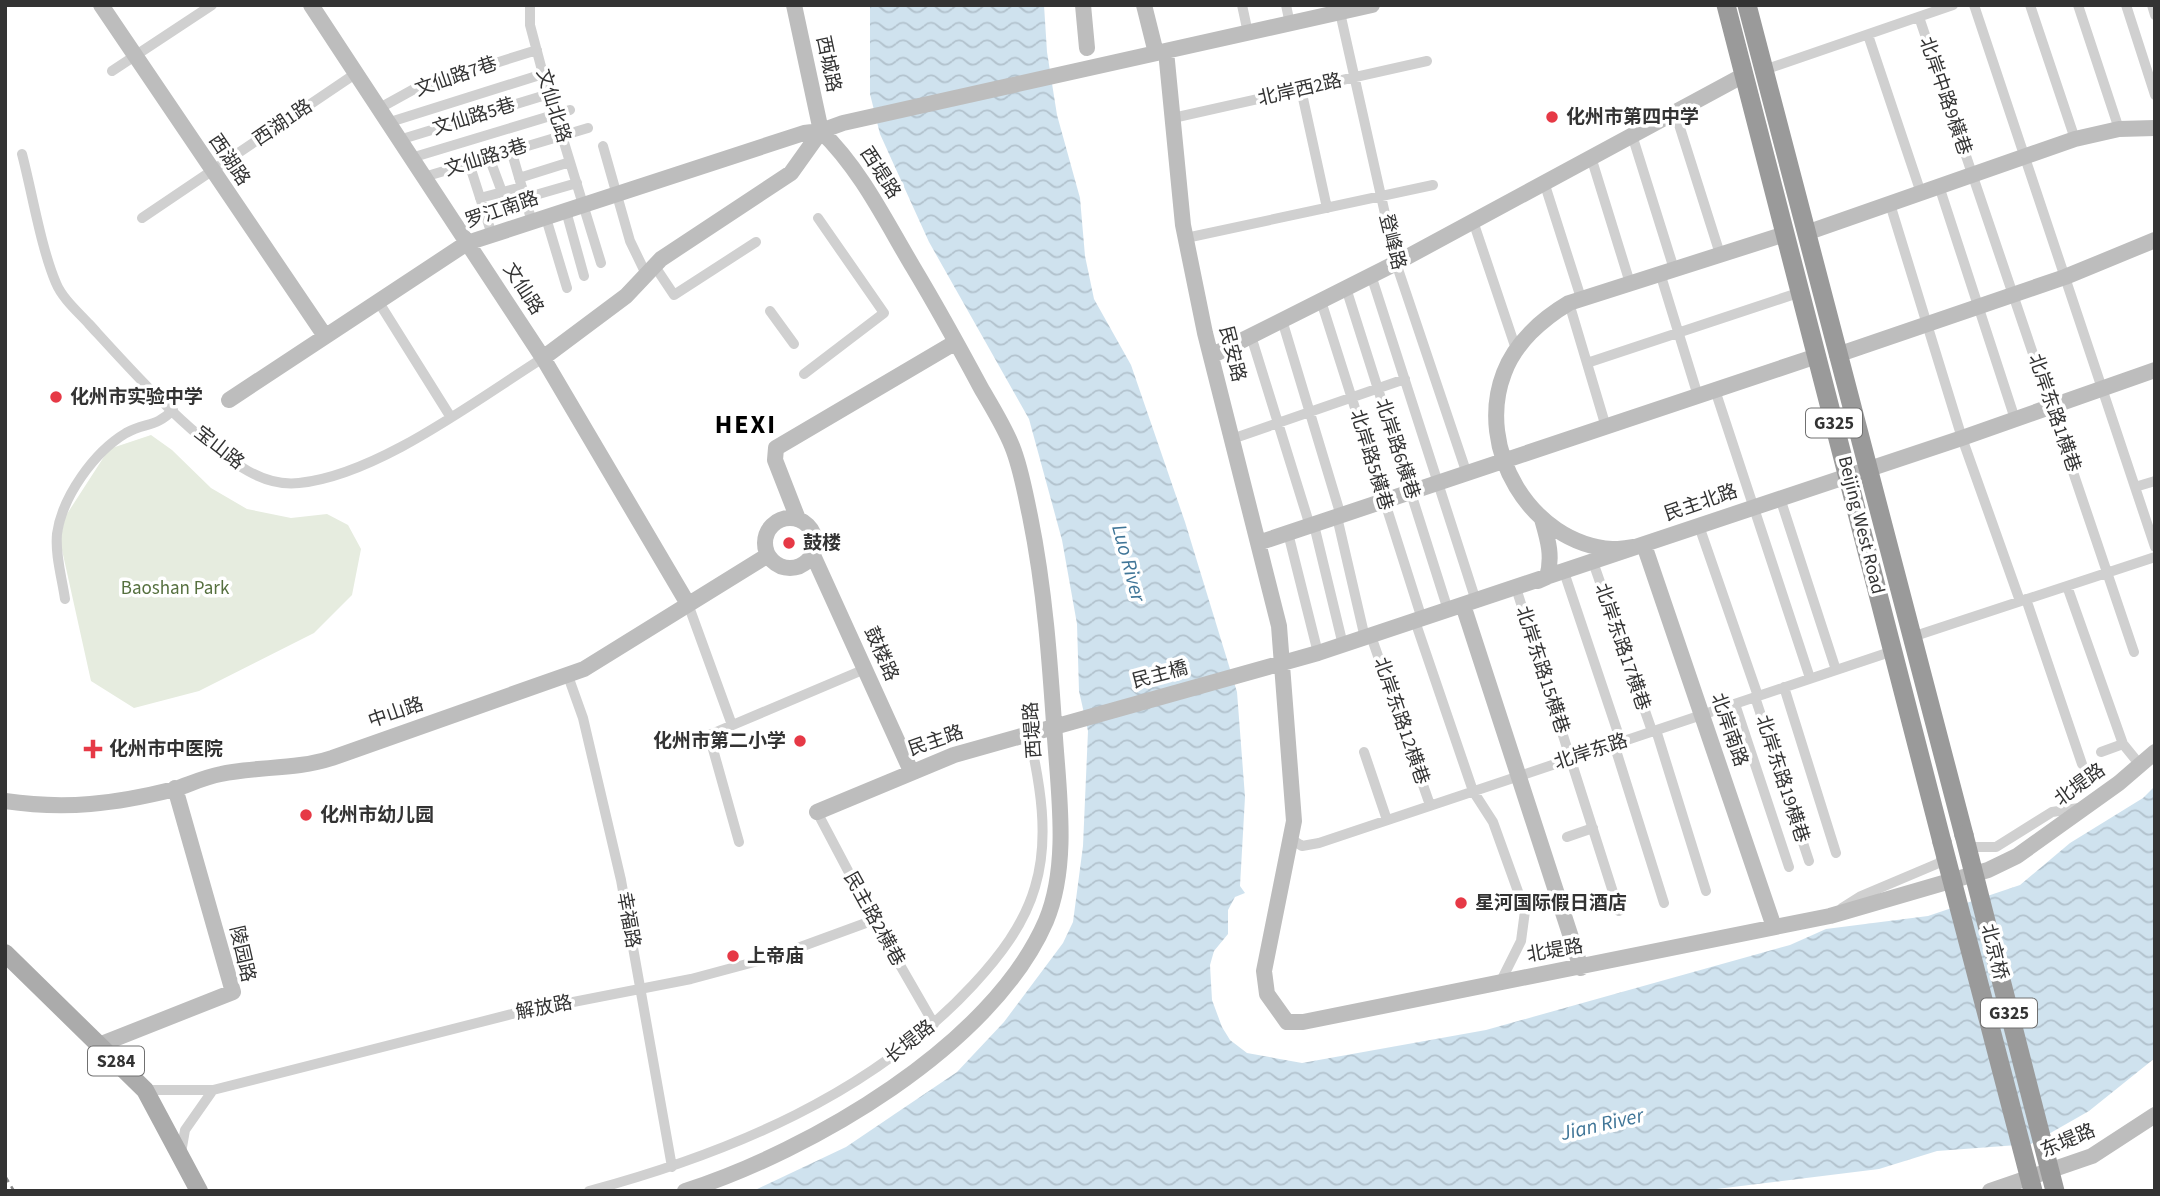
<svg xmlns="http://www.w3.org/2000/svg" width="2160" height="1196" viewBox="0 0 2160 1196" font-family="'Source Sans 3','Noto Sans SC',sans-serif">
<defs>
<pattern id="water-waves" width="16" height="10" patternUnits="userSpaceOnUse" patternTransform="scale(1.75)"><rect width="16" height="10" fill="#cfe2ee"/><path d="M0 5q4-4 8 0t8 0" fill="none" stroke="#b2c2cd"/></pattern>
</defs>
<rect width="100%" height="100%" fill="#fff"/>
<!-- green -->
<path fill="#e6ecdf" d="M151,435l21,15 39,38 36,21 44,9 36,-4 21,11 13,24 -9,46 -38,38 -115,58 -65,17 -43,-27 -31,-140 5,-24 44,-68z"/>
<!-- water -->
<path fill="url(#water-waves)" d="M870,5h174l3,47 10,63 23,83 5,58 9,43 37,66 54,157 52,170 8,105 -5,89 5,7 -10,4 -7,13v24l-14,17 -4,14 2,35 10,27 8,13 17,13 55,10 184,-33 304,-85 36,-16 102,-13 92,-31 50,-42 73,-45 12,-12v272l-66,53 -58,33 -94,7 -58,18 -179,22h-947l93,-44 111,-75 47,-50 59,-79 10,-21 10,-76 5,-115 -9,-40 -2,-67 -15,-84 -33,-121 -100,-177 -49,-108 -10,-40z"/>
<g fill="none" stroke-linecap="round" stroke-linejoin="round">
<!-- street -->
<path stroke="#d0d0d0" stroke-width="10" d="M530,5v20l13,49 58,189
M1242,5l6,28
M1286,5l4,19
M1974,5l181,542
M2030,5l45,134
M2078,5l41,124
M2126,5l29,90
M2152,5l3,10
M1339,8l57,255 71,211
M1919,17l215,635
M1868,35l53,158
M1764,70l189,-65
M112,71l100,-66
M1301,89l26,119
M378,109l38,-21 121,-38
M1675,112l45,142
M1173,118l254,-57
M387,123l156,-49
M1632,135l42,134
M399,140l150,-46
M603,146l27,95 16,33
M511,150l21,72
M22,154c10,38 19,94 34,129 6,15 22,29 33,41 43,47 104,116 159,147 16,9 33,14 51,12 79,-8 177,-83 244,-125
M489,157l13,35
M1591,157l39,126
M411,158l159,-48
M469,163l23,72
M424,177l164,-49
M519,178l51,-16
M1544,182l37,116
M1939,186l76,233
M480,198l42,-11
M525,198l52,-15
M1890,204l72,234 58,163
M566,211l18,65
M142,218l213,-144
M546,218l21,70
M1473,221l43,128
M1186,238l247,-53
M654,265l20,30 82,-53
M1660,273l38,123
M1371,275l105,326
M1346,288l102,322
M378,301l72,115
M1321,301l101,318
M1569,303l37,124
M770,311l24,33
M1282,320l59,196
M1251,336l59,190
M1587,363l214,-71
M804,374l80,-61 -66,-95
M1715,390l95,288
M1232,439l173,-60
M2135,487l20,-6
M1780,498l56,172
M1337,517l28,121
M1314,525l29,120
M1699,526l59,170
M1288,533l30,120
M1593,562l59,169
M1564,572l57,170
M2067,586l56,158
M1516,588l103,323
M65,599c-3,-21 -10,-44 -8,-65 5,-37 37,-82 69,-101 20,-11 29,-5 47,-23
M2026,599l56,165
M688,604l44,121
M1415,621l58,170 20,31 32,89 -4,30 -20,40
M1371,636l59,169
M1912,637l243,-80
M568,676l15,42 38,162 51,287
M1784,687l52,166
M1755,697l54,164
M1735,704l54,163
M1656,730l50,161
M1614,744l50,159
M1364,752l23,68
M2101,752l22,-8 17,21
M817,812l57,108 60,104
M1567,837l26,-9
M1291,839l11,7 17,-3 574,-192
M739,842l-30,-107 156,-66
M1967,847h29l56,-35 27,-4
M1842,908l19,-12 78,-33 6,-10
M145,1090h68l299,-76 179,-35 82,-22 101,-37
M181,1153l4,-23 28,-40
M589,1191c141,-38 283,-97 384,-206 26,-28 51,-60 62,-98 15,-49 5,-104 -6,-153"/>
<!-- secondary -->
<path stroke="#bdbdbd" stroke-width="16" d="M101,5l224,331
M311,5l232,353 145,246
M794,5l27,126
M1083,5l4,43
M1144,5l12,48
M1166,51l17,174 22,108 74,293 15,195 -30,150 3,23 20,28h16l527,-106 158,-46 29,-14 102,-73 36,-31
M1806,233l269,-94 44,-10 36,-1
M1837,355l228,-78 90,-37
M1211,356l185,-93 348,-188
M543,358l83,-62 35,-37 130,-86 30,-42 22,-8 529,-118
M229,400l238,-157 337,-110 17,-2
M765 543a25 25 0 1 1 50 0a25 25 0 1 1-50 0Z
M798,519l-23,-59 1,-12 180,-106
M1258,543l559,-187
M812,553l99,218
M1538,581l9,-4c6,-21 1,-37 -5,-58
M1463,605l118,363
M5,801c61,9 110,3 170,-12 15,-5 30,-12 46,-15 37,-8 74,-4 111,-16l252,-89 184,-114
M817,812l137,-57 364,-102 644,-215 193,-68
M1774,927l-130,-382c-11,2 -22,4 -32,4 -82,-6 -137,-101 -108,-176 11,-30 38,-54 65,-70l216,-69
M99,1045l134,-53 -58,-204
M685,1191c125,-40 307,-145 361,-270 23,-55 13,-125 9,-183 -5,-75 -10,-148 -25,-222 -5,-23 -9,-48 -18,-70 -8,-20 -20,-39 -31,-58 -22,-41 -44,-81 -68,-121 -28,-47 -52,-97 -92,-136
M1990,1191l102,-35 63,-41"/>
<!-- primary -->
<path stroke="#ababab" stroke-width="18" d="M5,953l140,137 54,101"/>
<!-- highway -->
<path stroke="#9a9a9a" stroke-width="19" d="M1726,5l216,837
M1747,5l217,830"/>
<!-- rail -->
<path stroke="#888" stroke-width="2.5" stroke-dasharray="7 5" stroke-linecap="butt" d="M5,1176l9,15"/>
<!-- highway-bridge -->
<path stroke="#9a9a9a" stroke-width="19" d="M1964,835l91,356
M1942,842l91,349"/>
</g>
<!-- markers -->
<g fill="#e63946" stroke="#fff" stroke-width="2.5">
<circle cx="1552" cy="117" r="7"/>
<circle cx="56" cy="397" r="7"/>
<circle cx="789" cy="543" r="7"/>
<circle cx="800" cy="741" r="7"/>
<path d="M89.5 738.5h7v7h7v7h-7v7h-7v-7h-7v-7h7z"/>
<circle cx="306" cy="815" r="7"/>
<circle cx="1461" cy="903" r="7"/>
<circle cx="733" cy="956" r="7"/>
</g>
<g text-anchor="middle" dominant-baseline="central" stroke-width="7" stroke-linejoin="round" paint-order="stroke">
<!-- shield labels -->
<g fill="#fff" stroke="#707070" stroke-width="2">
<rect x="1806" y="408.5" width="56" height="29" rx="5"/>
<rect x="1981" y="998.5" width="56" height="29" rx="5"/>
<rect x="88" y="1046.5" width="56" height="29" rx="5"/>
</g>
<g font-size="18" font-weight="bold" fill="#333">
<text x="1834" y="423">G325</text>
<text x="2009" y="1013">G325</text>
<text x="116" y="1061">S284</text>
</g>
<!-- street labels -->
<g font-size="19" fill="#333" stroke="#fff">
<text transform="translate(828 64) rotate(78)">西城路</text>
<text transform="translate(456 77) rotate(-19)">文仙路7巷</text>
<text transform="translate(1300 90) rotate(-13)">北岸西2路</text>
<text transform="translate(1945 96) rotate(71)">北岸中路9橫巷</text>
<text transform="translate(553 106) rotate(73)">文仙北路</text>
<text transform="translate(474 117) rotate(-17)">文仙路5巷</text>
<text transform="translate(283 123) rotate(-34)">西湖1路</text>
<text transform="translate(486 158) rotate(-17)">文仙路3巷</text>
<text transform="translate(229 160) rotate(56)">西湖路</text>
<text transform="translate(880 173) rotate(57)">西堤路</text>
<text transform="translate(502 210) rotate(-19)">罗江南路</text>
<text transform="translate(1392 242) rotate(76)">登峰路</text>
<text transform="translate(523 289) rotate(57)">文仙路</text>
<text transform="translate(1232 354) rotate(76)">民安路</text>
<text transform="translate(2054 413) rotate(71)">北岸东路1横巷</text>
<text transform="translate(219 448) rotate(38)">宝山路</text>
<text transform="translate(1397 449) rotate(72)">北岸路6橫巷</text>
<text transform="translate(1371 460) rotate(73)">北岸路5橫巷</text>
<text transform="translate(1701 503) rotate(-19)">民主北路</text>
<text transform="translate(1861 525) rotate(76)">Beijing West Road</text>
<text transform="translate(1622 647) rotate(71)">北岸东路17横巷</text>
<text transform="translate(881 654) rotate(66)">鼓楼路</text>
<text transform="translate(1542 670) rotate(72)">北岸东路15横巷</text>
<text transform="translate(1160 675) rotate(-15)">民主橋</text>
<text transform="translate(396 713) rotate(-19)">中山路</text>
<text transform="translate(1401 721) rotate(71)">北岸东路12横巷</text>
<text transform="translate(1033 730) rotate(-94)">西堤路</text>
<text transform="translate(1729 730) rotate(71)">北岸南路</text>
<text transform="translate(936 741) rotate(-19)">民主路</text>
<text transform="translate(1591 752) rotate(-18)">北岸东路</text>
<text transform="translate(1782 779) rotate(72)">北岸东路19横巷</text>
<text transform="translate(2080 785) rotate(-36)">北堤路</text>
<text transform="translate(874 919) rotate(61)">民主路2横巷</text>
<text transform="translate(628 920) rotate(80)">幸福路</text>
<text transform="translate(1555 951) rotate(-10)">北堤路</text>
<text transform="translate(1994 952) rotate(76)">北京桥</text>
<text transform="translate(242 954) rotate(77)">陵园路</text>
<text transform="translate(544 1008) rotate(-11)">解放路</text>
<text transform="translate(910 1042) rotate(-38)">长堤路</text>
<text transform="translate(2068 1141) rotate(-23)">东堤路</text>
</g>
<!-- poi labels -->
<g font-size="19" font-weight="bold" fill="#333" stroke="#fff" text-anchor="start">
<text x="1566" y="117">化州市第四中学</text>
<text x="70" y="397">化州市实验中学</text>
<text x="803" y="543">鼓楼</text>
<text x="786" y="741" text-anchor="end">化州市第二小学</text>
<text x="109" y="749">化州市中医院</text>
<text x="320" y="815">化州市幼儿园</text>
<text x="1475" y="903">星河国际假日酒店</text>
<text x="747" y="956">上帝庙</text>
</g>
<!-- park labels -->
<g font-size="19" fill="#56703f" stroke="#fff">
<text x="175" y="588">Baoshan Park</text>
</g>
<!-- water labels -->
<g font-size="21" font-style="italic" fill="#3f7597" stroke="#fff">
<text transform="translate(1129 563) rotate(75)">Luo River</text>
<text transform="translate(1602 1124) rotate(-13)">Jian River</text>
</g>
<!-- district labels -->
<g font-size="26" font-weight="bold" letter-spacing="2" fill="#000" stroke="#fff">
<text x="746" y="424">HEXI</text>
</g>
</g>
<!-- border -->
<rect width="2160" height="1196" fill="none" stroke="#333333" stroke-width="14"/>
</svg>
